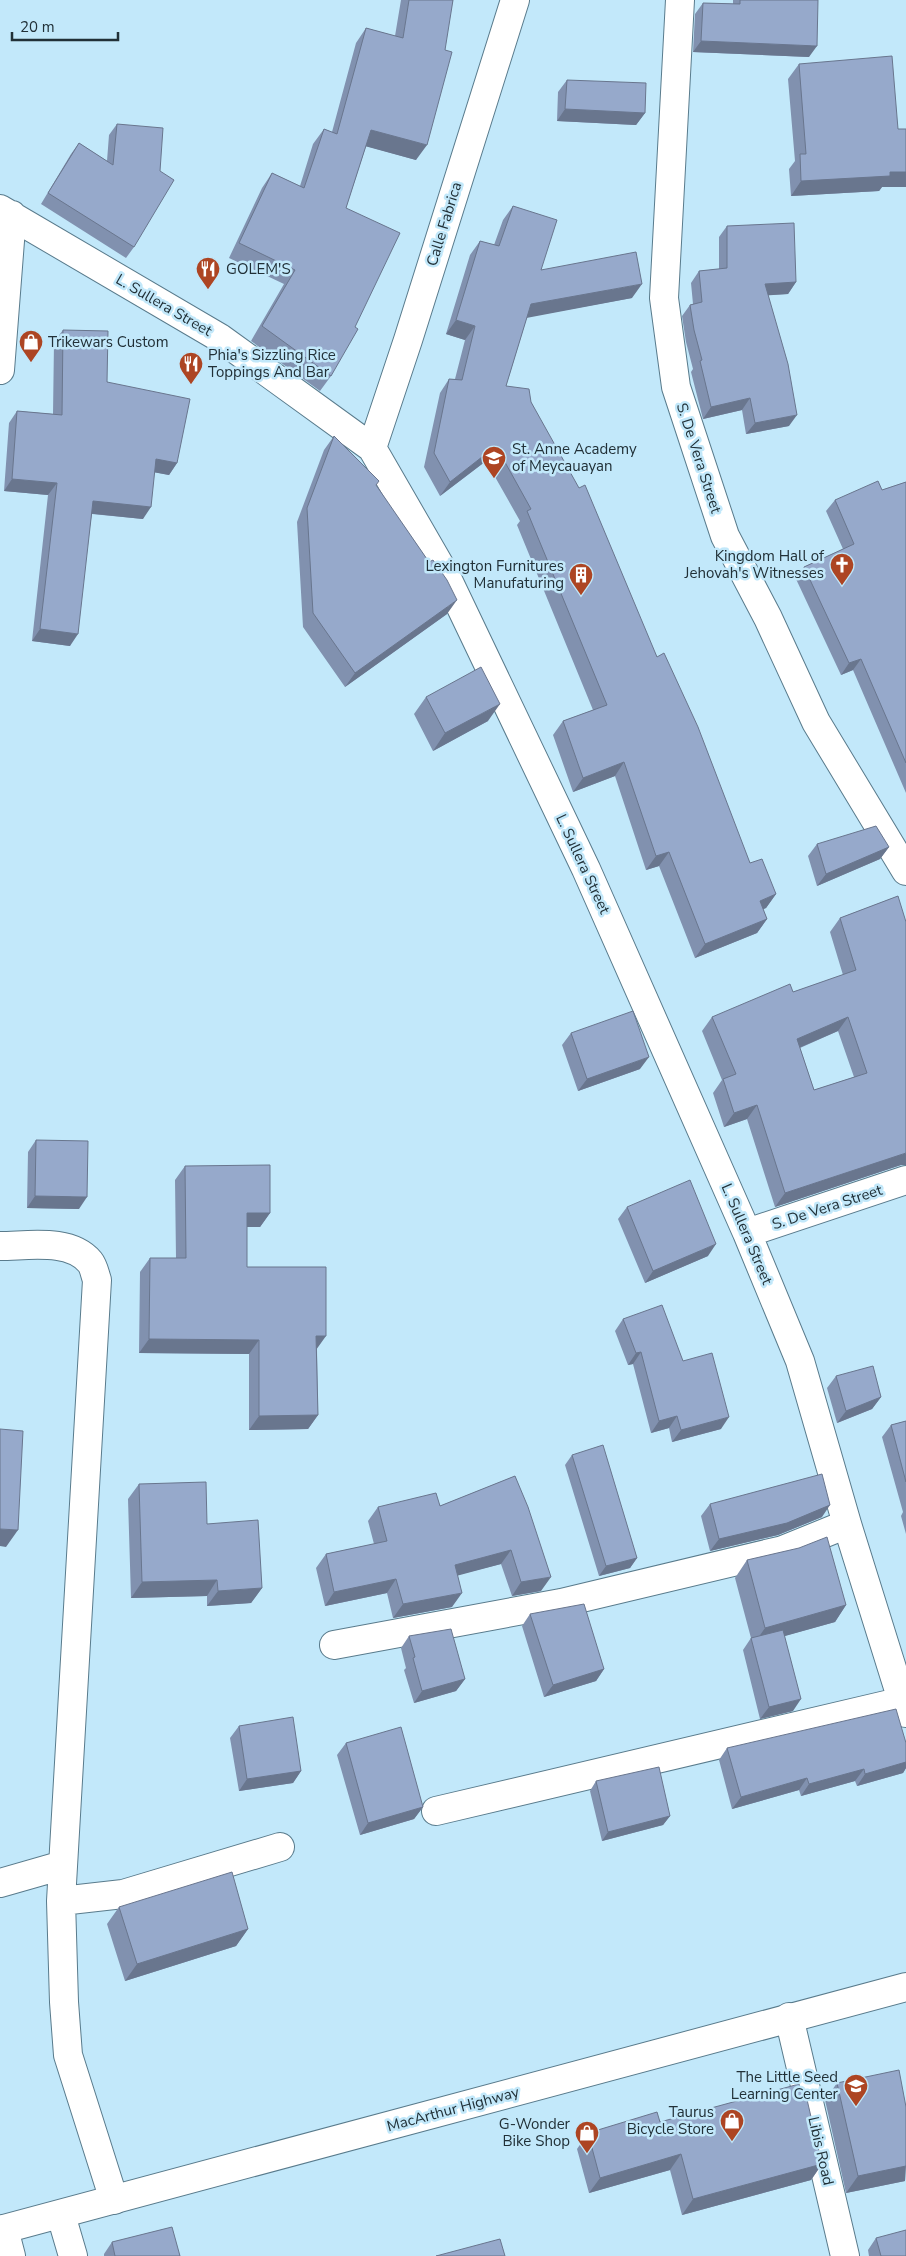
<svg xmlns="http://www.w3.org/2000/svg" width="906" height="2256" viewBox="0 0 906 2256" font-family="'Nunito Sans',sans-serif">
<rect width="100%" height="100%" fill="#c2e8fa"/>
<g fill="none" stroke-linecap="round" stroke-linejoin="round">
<defs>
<path id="minor" d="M680,0l-16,298 12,89 49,149 43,82 48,104 90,149
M0,209l220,129 152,110 75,130 139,291 161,364 53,128 47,163 59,189
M0,370l12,-155
M372,448l36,-108 107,-340
M747,1233l159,-53
M0,1246c28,0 70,-8 90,16 4,5 5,13 7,18l-36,621 3,101 4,53 46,145
M334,1645l227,-42 222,-53 64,-26
M436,1811l467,-110
M0,1883l63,-18
M61,1901l62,-7 157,-47
M789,2017l56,239
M61,2215l12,41
M4,2229l7,27"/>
<path id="highway" d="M0,2230l906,-243"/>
</defs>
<!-- minor casing -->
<use href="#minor" stroke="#597b8c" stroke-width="30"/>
<!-- highway casing -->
<use href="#highway" stroke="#597b8c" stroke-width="30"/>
<!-- minor -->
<use href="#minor" stroke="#fff" stroke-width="28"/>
<!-- highway -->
<use href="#highway" stroke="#fff" stroke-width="28"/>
</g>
<!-- wall -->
<path fill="#8191af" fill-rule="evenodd" d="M401,0h52l-37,160 -50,-14 -20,62 -15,168 -11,15 -69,-50 33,-57 -55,-26 33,-70 10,-15 28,13 13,-42 11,-15 8,3 24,-89 10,-15 29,8z
M733,0h85l-9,57 -116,-5 2,-38 8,-11 30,1z
M799,64l99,65h8v58h-24l-3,4 -88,5 -2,-27 6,-8 -7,-82z
M567,80l78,33 -9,12 -79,-4 1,-29z
M117,124l17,123 -8,11 -85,-54 30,-50 8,-11 28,18 2,-26z
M513,206l28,64 91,28 -105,19 -21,69 25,16 126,255 93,206 26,31 -10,14 -3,1 4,10 -10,14 -62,25 -36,-92 -13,4 -31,-94 -42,16 -20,-57 10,-14 30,-11 -76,-185 3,-4 -34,-60 -46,35 -16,-29 16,-74 9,-14h6l10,-39 -19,-6 24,-79 10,-14 14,4 9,-25z
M727,226l69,56 -8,12 -20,1 21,131 -43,8 -4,-24 -39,9 -12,-47 2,-3 -7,-27 -4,-26 8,-11 3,-1 -2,-21 8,-12 20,-2v-32z
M63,330l114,133 -8,12 -15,-3 -11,47 -51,-5 -22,132 -38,-5 16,-146 -44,-4 5,-68 8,-12 36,3 1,-72z
M334,436l42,50 53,76 18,52 -102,73 -42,-60 -6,-105 27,-72z
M906,482v311l-53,-123 -12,5 -45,-96 8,-12 39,-18 -17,-38 9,-11 47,-10z
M426,697l62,24 -55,30 -19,-37z
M817,844l72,3 -9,12 -63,27 -9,-30z
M898,896l3,269 -126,42 -28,-88 -23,8 -11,-34 9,-13 -20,-49 10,-14 81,-25 50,-17 -13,-43 10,-14zM838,1031l16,46 -40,13 -14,-42z
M571,1033l69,36 -62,22 -16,-46z
M36,1140l43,69 -52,-1 1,-56z
M185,1166l85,47 -10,14h-13v40l70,82 1,66 -10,14 -59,1v-76l-110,-1 1,-81 10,-14h26l-1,-78z
M627,1207l81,49 -63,27 -27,-64z
M623,1319l60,42 38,68 -49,13 -3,-14 -18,5 -18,-69 -5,1 -13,-34z
M836,1376l45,21 -9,12 -35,14 -10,-35z
M906,1421v113l-5,-18 2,-4 -21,-75 9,-12z
M572,1455l65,103 -7,10 -31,8 -34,-111z
M515,1476l26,115 -29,5 -11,-32 -44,11 -5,32 -59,11 -6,-25 -62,13 -9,-38 10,-14 48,-10 -6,-23 10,-14 62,-1z
M139,1484l68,40 55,64 -11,15 -44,3v-10l-76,2 -3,-99z
M710,1504l112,13 -44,18 -68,16 -9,-35z
M747,1560l99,45 -11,17 -51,14 9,75 -33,8 -17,-69 8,-12 -16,-60z
M530,1614l74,55 -8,12 -52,16 -22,-71z
M409,1636l56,43 -9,12 -42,12 -10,-33 2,-2 -5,-20z
M239,1726l62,45 -8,12 -54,8 -9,-53z
M346,1743l77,64 -9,12 -54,16 -23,-80z
M906,1743v25l-3,5 -46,13 -2,-5 -54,15 -2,-6 -67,19 -13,-49 8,-12z
M596,1781l74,35 -7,9 -61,16 -12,-50z
M119,1907l129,22 -12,17 -111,35 -18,-57z
M837,2083l69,24 -1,74 -59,12 -21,-93z
M660,2122l162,42 -11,16 -129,35 -12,-45 -81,23 -12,-44 11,-16z
M876,2238l30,18h-37l-1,-6z
M112,2242l68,14h-76v-2z"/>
<!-- shaded-wall -->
<path fill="#69768e" d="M701,41l116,5 -8,11 -116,-5z
M565,109l80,4 -9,12 -79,-4z
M371,130l56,15 -11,15 -55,-15z
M890,172h16v15h-24l-3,4 -88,5 10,-15z
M796,282l-8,12 -31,2 8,-12z
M642,284l-10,14 -111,21 10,-15z
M456,320l19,6 -10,14 -19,-6z
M750,398l-8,12 -39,9 8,-12z
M797,415l-8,11 -43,8 9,-11z
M496,446l-10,15 -46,35 10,-14z
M156,459l21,4 -8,12 -22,-4z
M12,479l45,4 -9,12 -44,-4z
M93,501l58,6 -8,12 -58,-6z
M457,600l-10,14 -102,73 10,-14z
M40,629l38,5 -8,12 -38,-5z
M861,659l-8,11 -12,5 8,-12z
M500,704l-12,17 -55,30 12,-18z
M624,762l-9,14 -42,16 10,-14z
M889,847l-9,12 -63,27 9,-12z
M669,852l-10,14 -13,4 10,-14z
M776,894l-10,14 -16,7 10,-14z
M767,919l-10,14 -62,25 10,-14z
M848,1017l-10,14 -51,22 10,-14z
M649,1057l-9,12 -62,22 9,-12z
M757,1105l-10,14 -23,8 10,-14z
M906,1153v12h-5l-126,42 10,-14z
M35,1196l52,1 -8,12 -52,-1z
M247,1213h23l-10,14h-23z
M716,1244l-8,12 -63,27 8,-12z
M316,1336h10l-10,14z
M149,1339l110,1 -10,14 -110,-1z
M641,1352l-8,12 -5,1 8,-12z
M881,1397l-9,12 -35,14 9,-12z
M318,1415l-10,14 -59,1 10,-14z
M677,1416l-8,12 -18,5 8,-12z
M729,1417l-8,12 -49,13 9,-12z
M830,1505l-8,12 -44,18 -68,16 9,-12z
M0,1529l18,1 -12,17 -6,-1z
M511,1550l-10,14 -56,15 10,-14z
M637,1558l-7,10 -31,8 7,-10z
M551,1577l-10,14 -29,5 9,-14z
M396,1579l-9,14 -62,13 9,-14z
M217,1580l-10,16 -76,2 11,-16z
M262,1588l-11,15 -44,3 11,-15z
M462,1593l-10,14 -59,11 10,-14z
M846,1605l-11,17 -82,23 12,-17z
M604,1669l-8,12 -52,16 9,-12z
M465,1679l-9,12 -42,12 8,-12z
M801,1699l-8,12 -33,8 9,-12z
M906,1762v6l-3,5 -46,13 8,-12z
M864,1769l-9,12 -54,15 8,-12z
M301,1771l-8,12 -54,8 8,-12z
M807,1778l-8,12 -67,19 9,-12z
M423,1807l-9,12 -54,16 8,-12z
M670,1816l-7,9 -61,16 6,-9z
M248,1929l-12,17 -111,35 12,-17z
M681,2154l-11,16 -81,23 11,-15z
M822,2164l-11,16 -129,35 11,-16z
M906,2166l-1,15 -59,12 12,-17z"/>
<!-- building -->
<path fill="#96a9cb" stroke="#69768e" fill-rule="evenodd" d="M409,0h44l-8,50 7,2 -25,93 -56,-15 -25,78 54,25 -45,94 3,2 -27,47 -69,-50 33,-56 -56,-27 33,-70 32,15 20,-59 13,5 29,-106 37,10z
M740,0h78l-1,46 -116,-5 2,-38 37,1z
M892,56l6,73h8v43h-16v4l-89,5 -1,-27h6l-7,-90z
M567,80l79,3 -1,30 -80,-4z
M117,124l46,4 -3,43 14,9 -40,67 -86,-54 31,-50 34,22z
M513,206l44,14 -16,50 95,-18 6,32 -111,20 -25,82 23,3 2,13 48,86 6,-3 72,172 7,-4 34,74 52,136 12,-4 14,35 -16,7 7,18 -62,25 -36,-92 -13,4 -32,-94 -41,16 -20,-57 44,-16 -80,-194 4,-2 -35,-63 -46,36 -16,-29 15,-74 13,1 13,-54 -19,-6 24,-79 19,5z
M794,223l2,59 -31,2 23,80 9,51 -42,8 -5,-25 -39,9 -11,-46 2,-1 -8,-30 -4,-25 12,-3 -3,-31 28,-3v-42z
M63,330l45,1 -1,51 83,17 -13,64 -21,-4 -5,48 -58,-6 -15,133 -38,-5 17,-146 -45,-4 5,-68 45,4z
M334,436l45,45 -3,4 53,77 4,-2 14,20 10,20 -102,73 -42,-60 -6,-105z
M878,481l4,9 24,-8v281l-45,-104 -12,4 -45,-96 50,-23 -19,-44z
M481,667l19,37 -55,29 -19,-36z
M876,826l13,21 -63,27 -9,-30z
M898,896l8,26v231l-121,40 -28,-88 -23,8 -11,-34 13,-5 -24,-57 78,-33 3,8 63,-22 -16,-52zM848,1017l19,56 -53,17 -17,-51z
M633,1011l16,46 -62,22 -16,-46z
M36,1140l52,1 -1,56 -52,-1z
M270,1165v48h-23v54h79v69h-10l2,79 -59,1v-76l-110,-1 1,-81h36l-1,-92z
M690,1180l26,64 -63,27 -26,-64z
M662,1305l21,56 29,-8 17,64 -48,13 -4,-14 -18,5 -18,-69 -5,1 -13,-34z
M873,1366l8,31 -35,14 -10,-35z
M906,1421v61l-15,-57z
M0,1429l23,2 -5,99 -18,-1z
M603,1445l34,113 -31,8 -34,-111z
M822,1474l8,31 -43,18 -68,16 -9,-35z
M515,1476l13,31 23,70 -30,5 -10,-32 -56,15 7,28 -59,11 -7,-25 -62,13 -8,-38 61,-13 -9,-34 58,-14 4,13z
M206,1482l1,42 51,-4 4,68 -44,3 -1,-11 -75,2 -3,-98z
M827,1537l19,68 -81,23 -18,-68 52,-12z
M584,1604l20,65 -51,16 -23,-71z
M451,1629l14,50 -43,12 -9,-33 2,-1 -6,-21z
M783,1630l18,69 -32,8 -18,-69z
M896,1709l10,34v19l-41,12 -1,-5 -55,15 -2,-6 -66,19 -14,-49z
M293,1717l8,54 -54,8 -8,-53z
M401,1727l22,80 -55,16 -22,-80z
M659,1767l11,49 -62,16 -12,-51z
M232,1872l16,57 -111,35 -18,-57z
M899,2070l7,37v59l-48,10 -21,-93z
M799,2084l2,7h4l17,73 -129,35 -12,-45 -81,24 -12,-45 69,-21 3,10z
M172,2227l8,29h-65l-3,-14z
M906,2230v26h-25l-5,-18z
M500,2239l5,17h-69z"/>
<!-- icons -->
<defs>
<symbol id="restaurant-pin" viewBox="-11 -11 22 30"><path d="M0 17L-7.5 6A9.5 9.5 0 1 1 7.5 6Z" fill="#ad4523" stroke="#c2e8fa"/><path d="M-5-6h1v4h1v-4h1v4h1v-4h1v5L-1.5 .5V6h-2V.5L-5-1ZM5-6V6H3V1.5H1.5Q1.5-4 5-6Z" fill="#fff"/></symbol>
<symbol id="shop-pin" viewBox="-11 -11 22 30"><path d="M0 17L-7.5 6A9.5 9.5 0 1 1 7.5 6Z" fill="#ad4523" stroke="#c2e8fa"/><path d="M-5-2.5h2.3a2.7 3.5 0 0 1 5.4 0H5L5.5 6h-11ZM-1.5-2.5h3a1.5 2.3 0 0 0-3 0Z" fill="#fff"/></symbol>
<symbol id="school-pin" viewBox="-11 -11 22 30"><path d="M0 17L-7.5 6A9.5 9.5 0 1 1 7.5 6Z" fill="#ad4523" stroke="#c2e8fa"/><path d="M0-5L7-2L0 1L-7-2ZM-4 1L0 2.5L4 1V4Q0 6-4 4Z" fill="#fff"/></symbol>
<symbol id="church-pin" viewBox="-11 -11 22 30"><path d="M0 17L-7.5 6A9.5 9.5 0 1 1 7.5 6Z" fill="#ad4523" stroke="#c2e8fa"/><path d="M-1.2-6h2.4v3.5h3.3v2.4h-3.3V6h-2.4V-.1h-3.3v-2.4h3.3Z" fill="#fff"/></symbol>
<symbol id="building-pin" viewBox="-11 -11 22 30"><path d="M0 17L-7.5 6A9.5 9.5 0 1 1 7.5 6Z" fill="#ad4523" stroke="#c2e8fa"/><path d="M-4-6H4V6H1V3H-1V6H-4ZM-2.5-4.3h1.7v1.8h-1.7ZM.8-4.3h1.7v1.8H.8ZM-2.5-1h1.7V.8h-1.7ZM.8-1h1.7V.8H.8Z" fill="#fff"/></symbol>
</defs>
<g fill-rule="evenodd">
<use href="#restaurant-pin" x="194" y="255" width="28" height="38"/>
<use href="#shop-pin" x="17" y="328" width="28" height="38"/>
<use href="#restaurant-pin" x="177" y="350" width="28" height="38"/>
<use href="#school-pin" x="480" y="444" width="28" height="38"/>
<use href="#church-pin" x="828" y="551" width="28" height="38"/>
<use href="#building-pin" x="567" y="561" width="28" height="38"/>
<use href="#school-pin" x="842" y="2072" width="28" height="38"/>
<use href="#shop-pin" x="718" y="2107" width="28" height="38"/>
<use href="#shop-pin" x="573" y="2119" width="28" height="38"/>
</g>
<g text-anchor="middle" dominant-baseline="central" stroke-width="5" stroke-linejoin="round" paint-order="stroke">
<!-- street labels -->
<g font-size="15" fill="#213037" stroke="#c2e8fa">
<text transform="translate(444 224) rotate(-73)">Calle Fabrica</text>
<text transform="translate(164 305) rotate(30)">L. Sullera Street</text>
<text transform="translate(699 458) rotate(72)">S. De Vera Street</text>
<text transform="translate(583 864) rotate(65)">L. Sullera Street</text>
<text transform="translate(827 1207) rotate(-18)">S. De Vera Street</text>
<text transform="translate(747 1234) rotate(67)">L. Sullera Street</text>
<text transform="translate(453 2109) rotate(-15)">MacArthur Highway</text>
<text transform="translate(821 2151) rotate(77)">Libis Road</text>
</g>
<!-- poi labels -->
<g font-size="15" fill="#213037" stroke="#c2e8fa" text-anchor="end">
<text x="226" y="269" text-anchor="start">GOLEM'S</text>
<text x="48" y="342" text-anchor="start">Trikewars Custom</text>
<text x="208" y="355" text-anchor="start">Phia's Sizzling Rice<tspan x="208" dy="17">Toppings And Bar</tspan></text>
<text x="512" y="449" text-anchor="start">St. Anne Academy<tspan x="512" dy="17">of Meycauayan</tspan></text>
<text x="824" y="556">Kingdom Hall of<tspan x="824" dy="17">Jehovah's Witnesses</tspan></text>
<text x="564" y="566">Lexington Furnitures<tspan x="564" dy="17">Manufaturing</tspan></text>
<text x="838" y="2077">The Little Seed<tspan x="838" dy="17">Learning Center</tspan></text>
<text x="714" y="2112">Taurus<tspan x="714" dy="17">Bicycle Store</tspan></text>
<text x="570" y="2124">G-Wonder<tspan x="570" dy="17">Bike Shop</tspan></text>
</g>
</g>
<!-- scale -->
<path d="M12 32v8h106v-8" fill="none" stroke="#213037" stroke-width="2.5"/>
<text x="20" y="32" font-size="15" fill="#213037" stroke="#c2e8fa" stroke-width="4" paint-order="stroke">20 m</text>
</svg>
